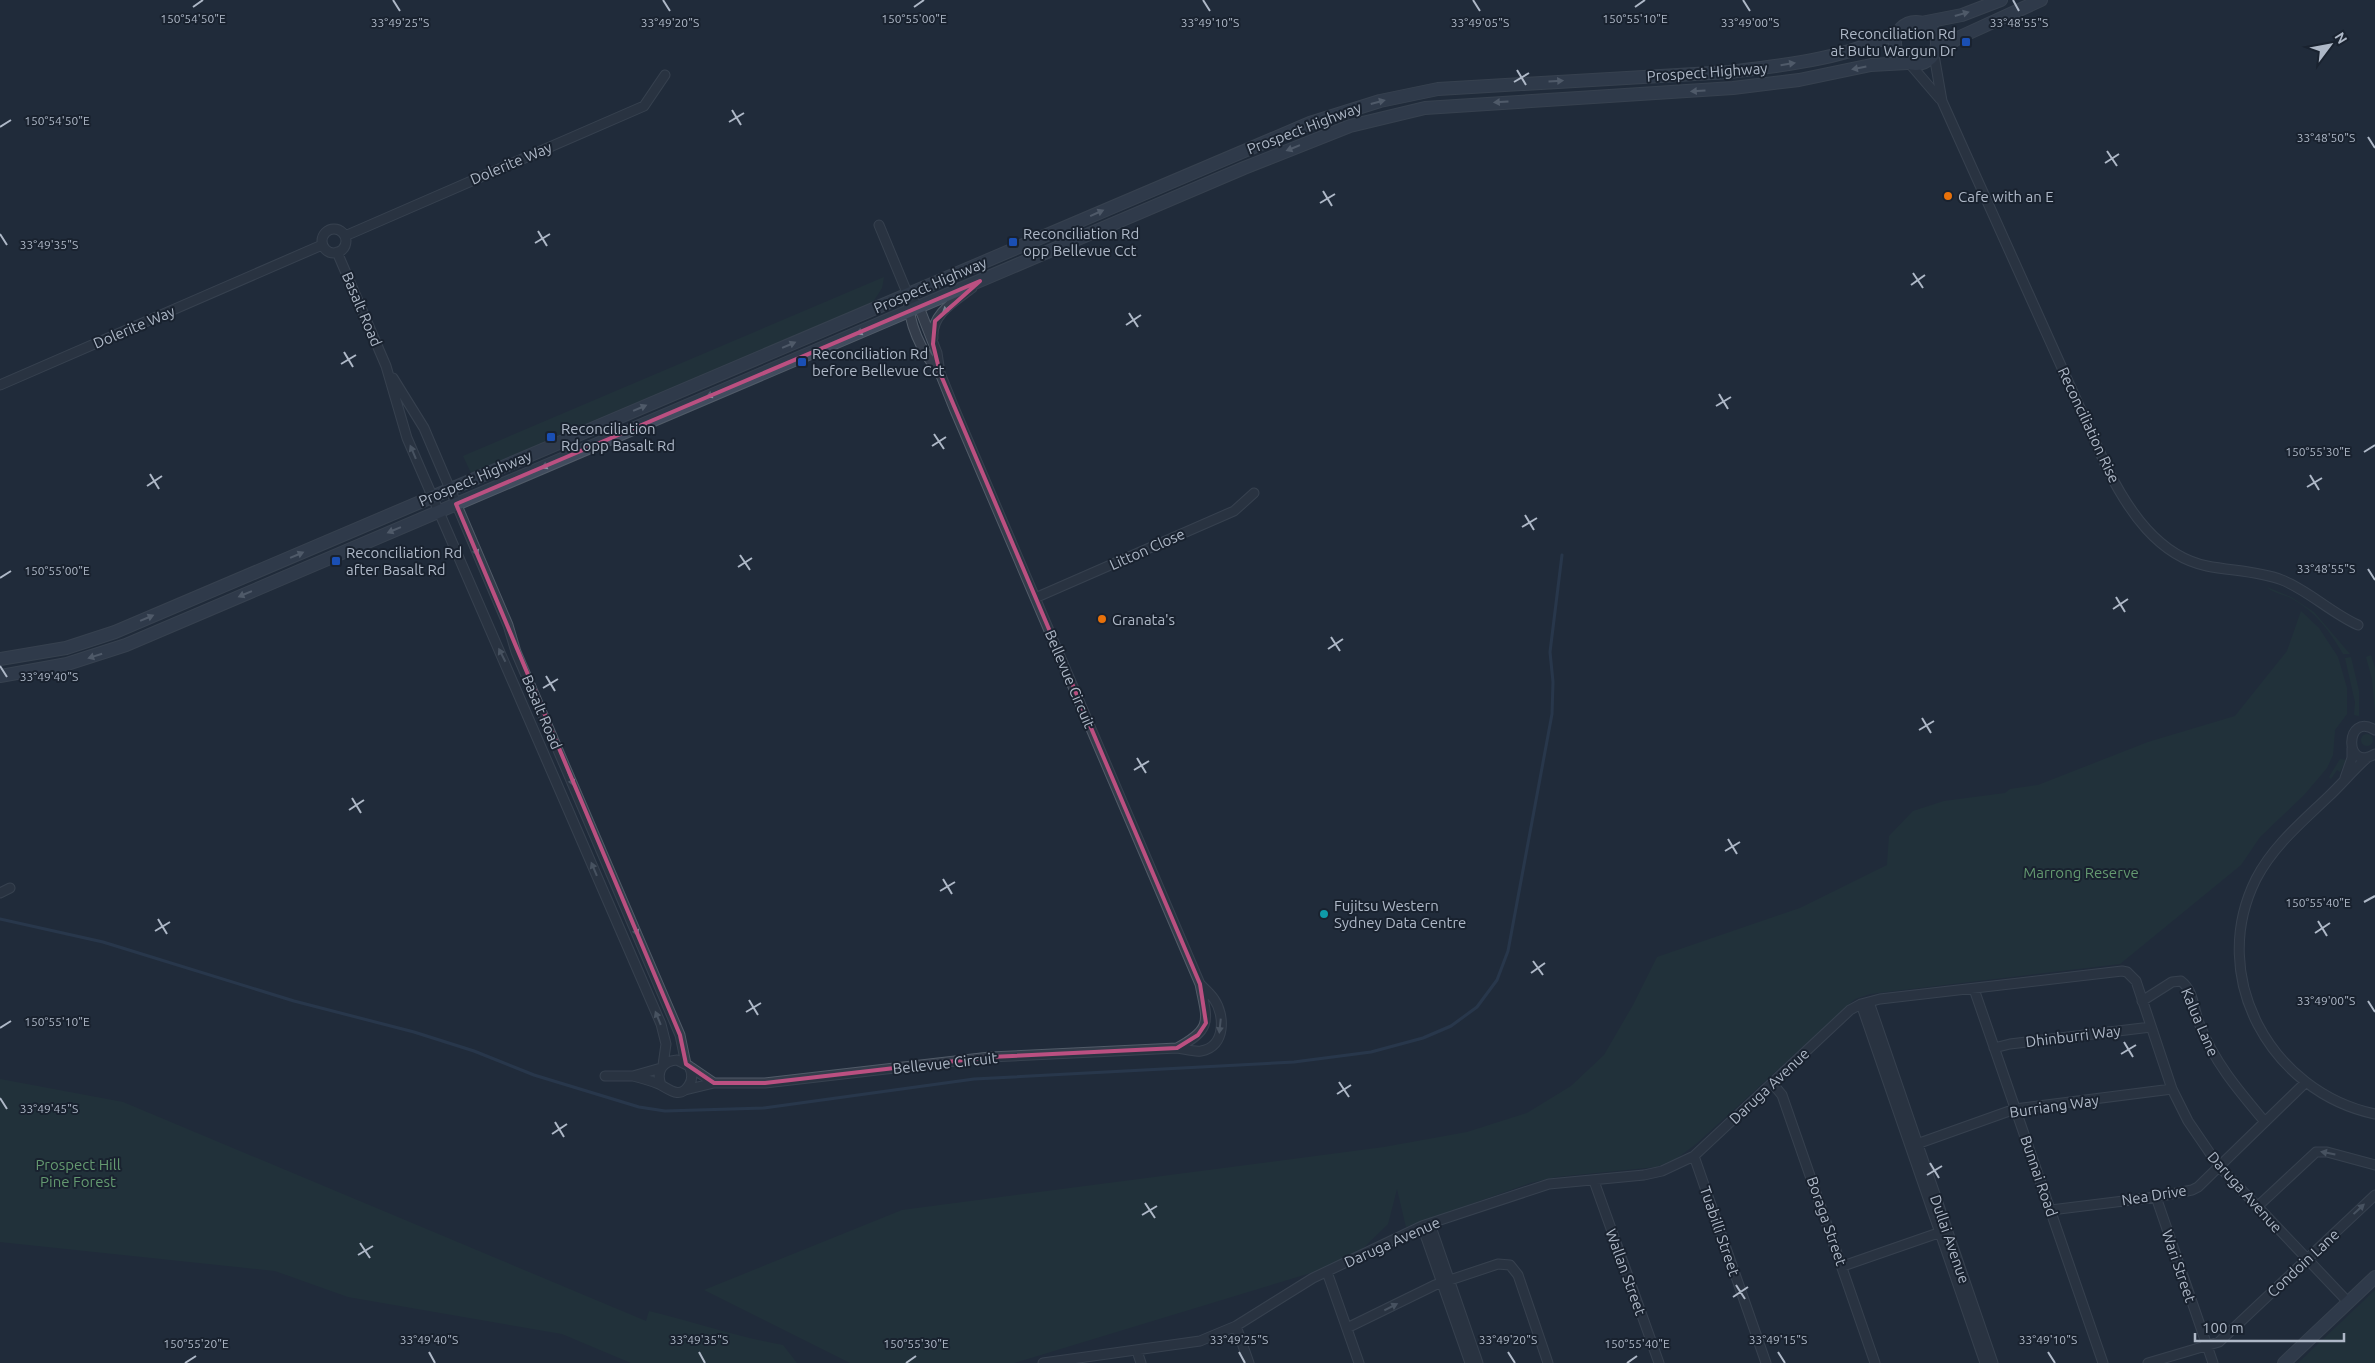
<svg xmlns="http://www.w3.org/2000/svg" width="2375" height="1363" viewBox="0 0 2375 1363" font-family="Ubuntu,sans-serif">
<rect width="100%" height="100%" fill="#202b3a"/>
<!-- green -->
<path fill="#22393b" d="M884,277l-2,11 -9,14 -402,171 -8,-17z
M2267,587l24,10 23,15 36,42h-7c-13,-23 -28,-43 -52,-56 -7,-3 -20,-6 -24,-11z
M2301,611l18,17 19,29 9,31v26l-12,16 -2,25 -6,13 -23,27 -44,42 -19,28 -121,99 -250,30 -15,5 -159,145 -20,15 -20,8 -100,10 -26,6 -124,44 -9,-38 -9,35 -38,37 -336,102h-164l-146,-73 198,-80 482,-63 83,-15 60,-19 44,-27 33,-31 29,-50 24,-48 143,-49 87,-43 2,-29 24,-25 31,-10 61,-8 5,-4 28,-4 110,-43 87,-26 52,-65z
M2371,655l4,13v44l-3,-33 -6,-22z
M2351,657l8,34v25l-5,-1 1,-13 -10,-44z
M2361 740a6 6 0 1 1 12 0a6 6 0 1 1-12 0Z
M2340,759l6,1 -6,12 -3,-2 -6,9 -2,-2z
M0,1079l123,23 523,219 3,-10c45,11 88,26 134,34l14,18h-166l-69,-29 -214,-37 -73,-26 -275,-29z
M2375,1290v73h-77z"/>
<g fill="none" stroke-linecap="round" stroke-linejoin="round">
<!-- stream -->
<path stroke="#314561" stroke-width="3" d="M0,919l103,23 191,59 120,31 60,19 60,24 105,32 26,4 99,-3 210,-29 320,-17 77,-10 52,-14 28,-12 26,-19 20,-27 11,-29 44,-237 1,-32 -3,-30 12,-97"/>
<defs>
<path id="street" d="M1934,55l8,46 165,367c21,42 51,88 100,98 25,5 52,5 75,14 26,10 49,33 76,45
M1910,64l30,35
M879,225l29,70 11,12 18,46 3,20 14,35 246,576c7,36 14,44 -23,64
M322 241a12 12 0 1 1 24 0a12 12 0 1 1-24 0Z
M345,236l299,-130 21,-31
M337,252l49,114 21,72 254,586 5,20 -3,21
M908,295c0,28 13,57 32,78
M933,338c-2,-24 22,-37 39,-50
M393,378l31,50 84,197 8,27 164,383 6,29
M0,385l322,-140
M1035,598l199,-87 20,-18
M2375,730c-30,-19 -32,43 0,24
M2368,757c-14,12 -26,27 -40,40 -26,25 -55,49 -72,82 -49,98 15,213 119,235
M2345,778l7,-20v-10
M0,893l10,-5
M1974,989l129,374
M2142,1001l30,-19 9,-1c13,10 12,27 18,42 15,39 39,67 66,99
M1869,1002l124,361
M1861,1004l124,359
M1994,1048l16,-4 141,-17
M689,1066l25,17
M605,1076h28l28,-8
M633,1076c9,2 18,5 26,8 10,5 21,16 30,1 4,-6 3,-13 0,-19l-12,-6c-15,1 -21,12 -16,25
M1772,1083l10,12 93,268
M685,1090l29,-7h51l225,-26 187,-9c8,1 16,4 24,3 25,-4 24,-36 13,-52 -4,-6 -9,-10 -14,-15
M1914,1145l101,-36 157,-20
M1694,1156l72,207
M1594,1181l65,182
M2156,1197l57,166
M2257,1207l59,-55h11l48,13
M2051,1210l105,-13 36,-7 6,-3 107,-104
M1430,1224l48,139
M1422,1226l48,137
M1843,1266l101,-35
M1327,1272l32,91
M1236,1326l13,37
M1347,1328l88,-43 63,-21 12,1 8,10 30,88
M1137,1351l4,12
M1043,1363l157,-22 36,-15 77,-48 109,-52 127,-42 95,-9 18,-4 32,-15 156,-146 11,-6 19,-5 242,-28 5,1 9,9 36,108 16,32 30,44 130,137
M2148,1363l71,-21 156,-147"/>
<path id="secondary" d="M1895 43a21 21 0 1 1 42 0a21 21 0 1 1-42 0Z
M1921,23l41,-8 39,-15
M1935,52l25,-15 81,-37
M0,659l66,-11 49,-16 1195,-509 70,-22 58,-12 291,-17c57,-7 117,-13 168,-40
M0,676l67,-12 59,-19 1118,-477 106,-42 75,-18 308,-20 66,-8 72,-15 36,-2
M2284,1363l91,-86"/>
</defs>
<!-- street casing -->
<use href="#street" stroke="#515b68" stroke-width="11"/>
<!-- secondary casing -->
<use href="#secondary" stroke="#515b68" stroke-width="14"/>
<!-- street -->
<use href="#street" stroke="#343d4b" stroke-width="9"/>
<!-- secondary -->
<use href="#secondary" stroke="#414c5e" stroke-width="12"/>
</g>
<!-- one-way arrows -->
<defs><path id="oneway-solid" d="M-6-.8H1V-3.2L6.5 0L1 3.2V.8H-6Z" transform="scale(1.25)"/></defs>
<g fill="#8892a2">
<use href="#oneway-solid" transform="translate(1962 14) rotate(-16)"/>
<use href="#oneway-solid" transform="translate(1788 64) rotate(-9)"/>
<use href="#oneway-solid" transform="translate(1859 68) rotate(169)"/>
<use href="#oneway-solid" transform="translate(1556 81) rotate(-4)"/>
<use href="#oneway-solid" transform="translate(1698 91) rotate(177)"/>
<use href="#oneway-solid" transform="translate(1378 102) rotate(-15)"/>
<use href="#oneway-solid" transform="translate(1501 102) rotate(176)"/>
<use href="#oneway-solid" transform="translate(1293 148) rotate(158)"/>
<use href="#oneway-solid" transform="translate(1097 213) rotate(-24)"/>
<use href="#oneway-solid" transform="translate(863 331) rotate(157)"/>
<use href="#oneway-solid" transform="translate(789 345) rotate(-23)"/>
<use href="#oneway-solid" transform="translate(713 394) rotate(157)"/>
<use href="#oneway-solid" transform="translate(640 408) rotate(-23)"/>
<use href="#oneway-solid" transform="translate(548 465) rotate(157)"/>
<use href="#oneway-solid" transform="translate(394 530) rotate(157)"/>
<use href="#oneway-solid" transform="translate(297 555) rotate(-23)"/>
<use href="#oneway-solid" transform="translate(245 594) rotate(157)"/>
<use href="#oneway-solid" transform="translate(147 618) rotate(-23)"/>
<use href="#oneway-solid" transform="translate(95 656) rotate(162)"/>
</g>
<g fill="#77818f">
<use href="#oneway-solid" transform="translate(948 308) rotate(140)"/>
<use href="#oneway-solid" transform="translate(413 452) rotate(-113)"/>
<use href="#oneway-solid" transform="translate(475 549) rotate(67)"/>
<use href="#oneway-solid" transform="translate(502 655) rotate(-117)"/>
<use href="#oneway-solid" transform="translate(571 779) rotate(67)"/>
<use href="#oneway-solid" transform="translate(594 869) rotate(-113)"/>
<use href="#oneway-solid" transform="translate(635 929) rotate(67)"/>
<use href="#oneway-solid" transform="translate(658 1018) rotate(-112)"/>
<use href="#oneway-solid" transform="translate(1220 1026) rotate(96)"/>
<use href="#oneway-solid" transform="translate(2328 1153) rotate(-169)"/>
<use href="#oneway-solid" transform="translate(2359 1209) rotate(-43)"/>
<use href="#oneway-solid" transform="translate(1391 1307) rotate(-27)"/>
</g>
<!-- marked area -->
<path d="M0 0H2375V1363H0ZM980,281l-45,40 -2,23 7,29 260,611 6,39 -8,12 -21,13 -187,9 -225,26h-51l-28,-19 -6,-29 -224,-531z" fill="#202b3a" fill-opacity=".55" fill-rule="evenodd"/>
<path fill="none" stroke="#bb5081" stroke-width="4" stroke-linejoin="round" d="M980,281l-45,40 -2,23 7,29 260,611 6,39 -8,12 -21,13 -187,9 -225,26h-51l-28,-19 -6,-29 -224,-531z"/>
<!-- ticks -->
<path fill="none" stroke="#aeb8c7" stroke-width="2" d="M393,0l7,11M663,0l7,11M1203,0l7,11M1473,0l7,11M1743,0l7,11M2013,0l6,11M193,7l10,-7M914,7l10,-7M1635,7l10,-7M1517,70l9,15M1514,82l15,-9M732,110l9,15M729,122l15,-9M0,127l11,-7M2368,137l7,11M2107,151l10,15M2105,163l14,-9M1323,191l9,15M1320,203l15,-9M538,231l9,15M0,234l7,11M535,243l15,-9M1913,273l10,15M1911,285l14,-10M1129,313l9,14M1126,325l15,-10M344,352l9,15M341,364l15,-9M1719,394l9,15M1716,406l15,-9M934,434l10,15M932,446l14,-9M2364,452l11,-7M150,474l9,15M2310,475l9,15M147,486l15,-10M2307,487l15,-9M1525,515l9,15M1522,527l15,-9M740,555l10,15M738,567l14,-9M2368,569l7,11M0,578l11,-7M2116,597l9,15M2113,609l15,-10M1331,637l9,14M1328,649l15,-10M0,666l7,11M546,676l9,15M543,688l15,-9M1922,718l9,15M1919,730l15,-9M1137,758l9,15M1134,770l15,-9M352,798l9,15M349,810l15,-10M1728,839l9,15M1725,851l15,-9M943,879l9,15M940,891l15,-9M2364,902l11,-6M158,919l9,15M2318,921l9,15M155,931l15,-9M2315,933l15,-10M1533,961l10,14M1531,973l14,-10M749,1000l9,15M2368,1001l7,11M746,1012l15,-9M0,1028l11,-7M2124,1042l9,15M2121,1054l15,-9M1339,1082l10,15M1337,1094l14,-9M0,1098l7,11M555,1122l9,15M552,1134l15,-10M1930,1163l9,15M1927,1175l15,-9M1145,1203l10,15M1142,1215l15,-9M360,1243l10,15M358,1255l15,-9M1736,1285l9,14M1733,1297l15,-10M429,1352l6,11M699,1352l6,11M1239,1352l6,11M1508,1352l7,11M1778,1352l7,11M2048,1352l7,11M185,1363l11,-7M906,1363l10,-7M1627,1363l10,-7"/>
<!-- markers -->
<g fill="#1a4fb4" stroke="#19222f" stroke-width="2">
<rect x="1961" y="37" width="10" height="10" rx="2.5"/>
<rect x="1008" y="237" width="10" height="10" rx="2.5"/>
<rect x="797" y="357" width="10" height="10" rx="2.5"/>
<rect x="546" y="432" width="10" height="10" rx="2.5"/>
<rect x="331" y="556" width="10" height="10" rx="2.5"/>
</g>
<g fill="#e8710a" stroke="#19222f" stroke-width="2">
<circle cx="1948" cy="196" r="5"/>
<circle cx="1102" cy="619" r="5"/>
</g>
<circle fill="#0f9aa8" stroke="#19222f" stroke-width="2" cx="1324" cy="914" r="5"/>
<g text-anchor="middle" dominant-baseline="central" stroke-width="4" stroke-linejoin="round" paint-order="stroke">
<!-- poi labels -->
<g font-size="15" fill="#aeb8c7" stroke="#19222f" text-anchor="start">
<text x="1956" y="33" text-anchor="end">Reconciliation Rd<tspan x="1956" dy="17">at Butu Wargun Dr</tspan></text>
<text x="1958" y="196">Cafe with an E</text>
<text x="1023" y="233">Reconciliation Rd<tspan x="1023" dy="17">opp Bellevue Cct</tspan></text>
<text x="812" y="353">Reconciliation Rd<tspan x="812" dy="17">before Bellevue Cct</tspan></text>
<text x="561" y="428">Reconciliation<tspan x="561" dy="17">Rd opp Basalt Rd</tspan></text>
<text x="346" y="552">Reconciliation Rd<tspan x="346" dy="17">after Basalt Rd</tspan></text>
<text x="1112" y="619">Granata's</text>
<text x="1334" y="905">Fujitsu Western<tspan x="1334" dy="17">Sydney Data Centre</tspan></text>
</g>
<!-- street labels -->
<g font-size="15" fill="#aeb8c7" stroke="#19222f">
<text transform="translate(1707 72) rotate(-4)">Prospect Highway</text>
<text transform="translate(1304 128) rotate(-21)">Prospect Highway</text>
<text transform="translate(511 163) rotate(-23)">Dolerite Way</text>
<text transform="translate(930 285) rotate(-23)">Prospect Highway</text>
<text transform="translate(362 309) rotate(67)">Basalt Road</text>
<text transform="translate(134 327) rotate(-23)">Dolerite Way</text>
<text transform="translate(2089 425) rotate(65)">Reconciliation Rise</text>
<text transform="translate(475 478) rotate(-23)">Prospect Highway</text>
<text transform="translate(1147 549) rotate(-24)">Litton Close</text>
<text transform="translate(1070 679) rotate(67)">Bellevue Circuit</text>
<text transform="translate(542 712) rotate(67)">Basalt Road</text>
<text transform="translate(2200 1022) rotate(67)">Kalua Lane</text>
<text transform="translate(2073 1036) rotate(-7)">Dhinburri Way</text>
<text transform="translate(945 1063) rotate(-6)">Bellevue Circuit</text>
<text transform="translate(1769 1086) rotate(-43)">Daruga Avenue</text>
<text transform="translate(2054 1106) rotate(-8)">Burriang Way</text>
<text transform="translate(2039 1176) rotate(71)">Bunnai Road</text>
<text transform="translate(2245 1192) rotate(48)">Daruga Avenue</text>
<text transform="translate(2154 1195) rotate(-9)">Nea Drive</text>
<text transform="translate(1827 1221) rotate(71)">Boraga Street</text>
<text transform="translate(1720 1231) rotate(71)">Tuabilli Street</text>
<text transform="translate(1950 1239) rotate(71)">Dullai Avenue</text>
<text transform="translate(1392 1242) rotate(-24)">Daruga Avenue</text>
<text transform="translate(2303 1263) rotate(-43)">Condoin Lane</text>
<text transform="translate(2179 1266) rotate(71)">Wari Street</text>
<text transform="translate(1626 1272) rotate(70)">Wallan Street</text>
</g>
<!-- park labels -->
<g font-size="15" fill="#649970" stroke="#19222f">
<text x="2081" y="872">Marrong Reserve</text>
<text x="78" y="1164">Prospect Hill<tspan x="78" dy="17">Pine Forest</tspan></text>
</g>
</g>
<g font-size="12" text-anchor="middle" fill="#aeb8c7" stroke="#19222f" stroke-width="4" stroke-linejoin="round" paint-order="stroke">
<text x="193" y="23">150°54'50"E</text>
<text x="914" y="23">150°55'00"E</text>
<text x="1635" y="23">150°55'10"E</text>
<text x="1750" y="27">33°49'00"S</text>
<text x="400" y="27">33°49'25"S</text>
<text x="670" y="27">33°49'20"S</text>
<text x="1210" y="27">33°49'10"S</text>
<text x="1480" y="27">33°49'05"S</text>
<text x="2019" y="27">33°48'55"S</text>
<text x="57" y="125">150°54'50"E</text>
<text x="2326" y="142">33°48'50"S</text>
<text x="49" y="249">33°49'35"S</text>
<text x="2318" y="456">150°55'30"E</text>
<text x="2326" y="573">33°48'55"S</text>
<text x="57" y="575">150°55'00"E</text>
<text x="49" y="681">33°49'40"S</text>
<text x="2318" y="907">150°55'40"E</text>
<text x="2326" y="1005">33°49'00"S</text>
<text x="57" y="1026">150°55'10"E</text>
<text x="49" y="1113">33°49'45"S</text>
<text x="429" y="1344">33°49'40"S</text>
<text x="699" y="1344">33°49'35"S</text>
<text x="1239" y="1344">33°49'25"S</text>
<text x="1508" y="1344">33°49'20"S</text>
<text x="1778" y="1344">33°49'15"S</text>
<text x="2048" y="1344">33°49'10"S</text>
<text x="196" y="1348">150°55'20"E</text>
<text x="916" y="1348">150°55'30"E</text>
<text x="1637" y="1348">150°55'40"E</text>
</g>
<!-- north arrow -->
<g transform="translate(2330 45) rotate(58)" stroke="#19222f" stroke-width="4" paint-order="stroke">
<path d="M0-4L9 19L0 12L-9 19Z" fill="#aeb8c7"/>
<text y="-8" font-size="14" font-weight="bold" text-anchor="middle" fill="#aeb8c7">N</text>
</g>
<!-- scale -->
<path d="M2195 1333v8h149v-8" fill="none" stroke="#aeb8c7" stroke-width="2.5"/>
<text x="2202" y="1333" font-size="15" fill="#aeb8c7" stroke="#19222f" stroke-width="4" paint-order="stroke">100 m</text>
</svg>
